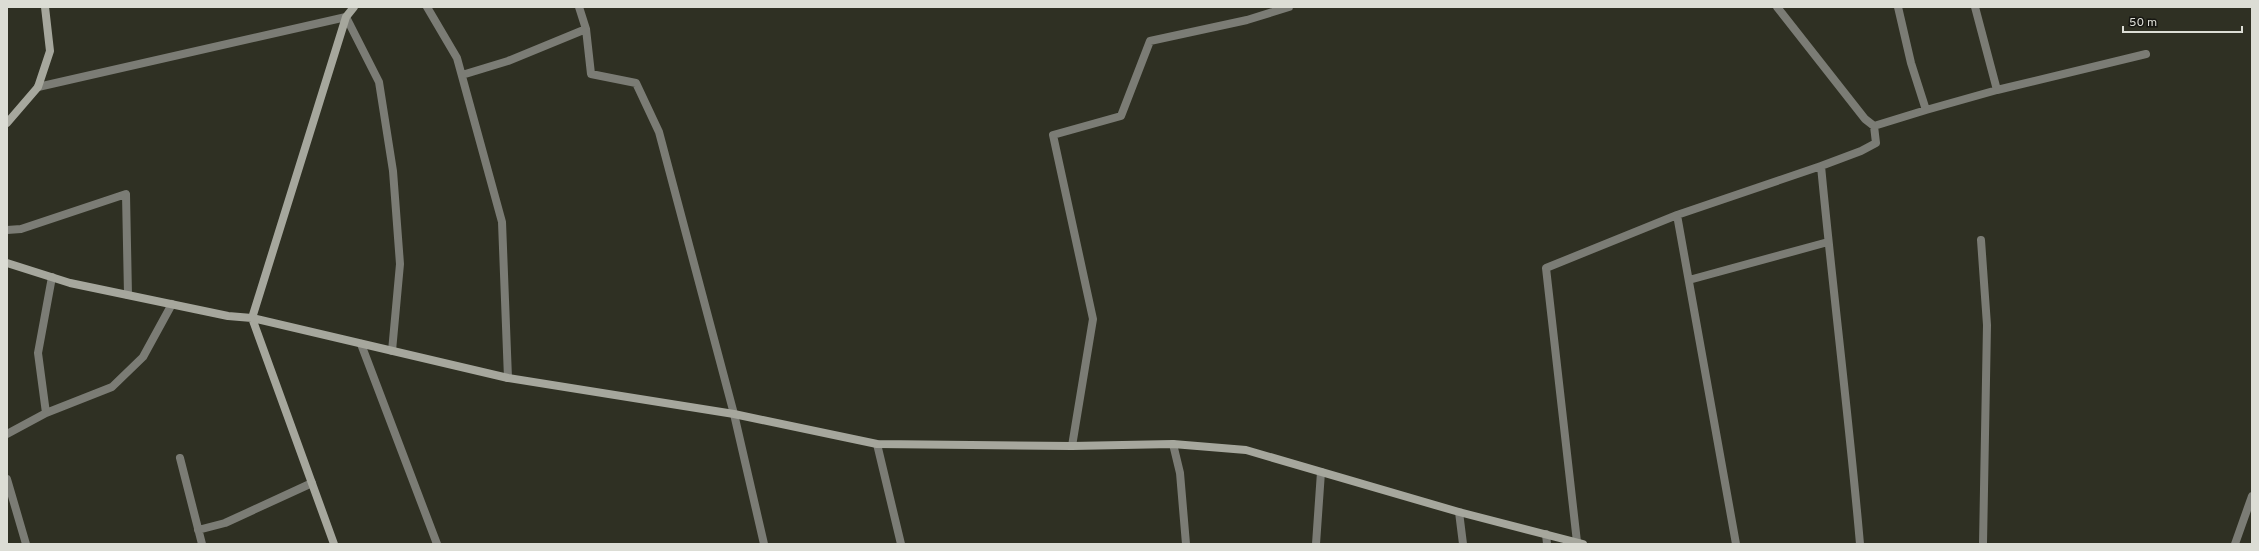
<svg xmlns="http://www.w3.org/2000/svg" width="2259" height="551" viewBox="0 0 2259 551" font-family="Overpass,sans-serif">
<rect width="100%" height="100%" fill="#2f3023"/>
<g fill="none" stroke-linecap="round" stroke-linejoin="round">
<!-- street -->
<path stroke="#7b7c75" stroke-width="8" d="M427,7l30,51 45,164 6,156
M579,7l7,22 5,45 45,9 23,49 75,282 30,130
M1777,7l88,112 9,7 52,-16
M1898,7l13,56 15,47 71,-20
M1975,7l22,83 149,-36
M462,75l46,-14 78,-32
M38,87l308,-70 33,65 14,89 7,93 -8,87
M1821,166l40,-15 15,-8 -2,-17
M7,230l14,-1 105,-35 2,101
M1981,240l6,85 -4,219
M1689,280l139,-38
M361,344l76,200
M46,413l-8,-60 14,-76
M7,434l39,-21 66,-26 31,-30 29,-53
M877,444l24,100
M1173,444l7,29 6,71
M1072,446l21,-127 -40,-184 68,-19 29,-75 97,-21 42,-13
M180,458l22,86
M7,479l19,65
M1459,512l4,32
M198,530l27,-7 87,-40
M1546,534l1,10
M1577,542l-31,-274 131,-53
M1316,544l5,-72
M1736,544l-59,-329 144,-49c12,126 28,252 39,378
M2235,544l17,-48"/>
<!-- secondary -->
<path stroke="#a6a79d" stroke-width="8" d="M7,123l31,-36 12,-36 -5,-44
M7,263l63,20 158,33 24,2 256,60 226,36 143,30 195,2 101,-2 73,6 213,62 124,32
M334,544l-82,-226 94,-301 8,-10"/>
</g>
<!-- border -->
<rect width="2259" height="551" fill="none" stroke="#dcddd5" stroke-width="16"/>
<!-- scale -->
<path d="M2123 26v6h119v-6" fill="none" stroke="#dcddd5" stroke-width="2"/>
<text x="2129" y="26" font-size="12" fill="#dcddd5" stroke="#171712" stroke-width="3" paint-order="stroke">50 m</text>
</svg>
